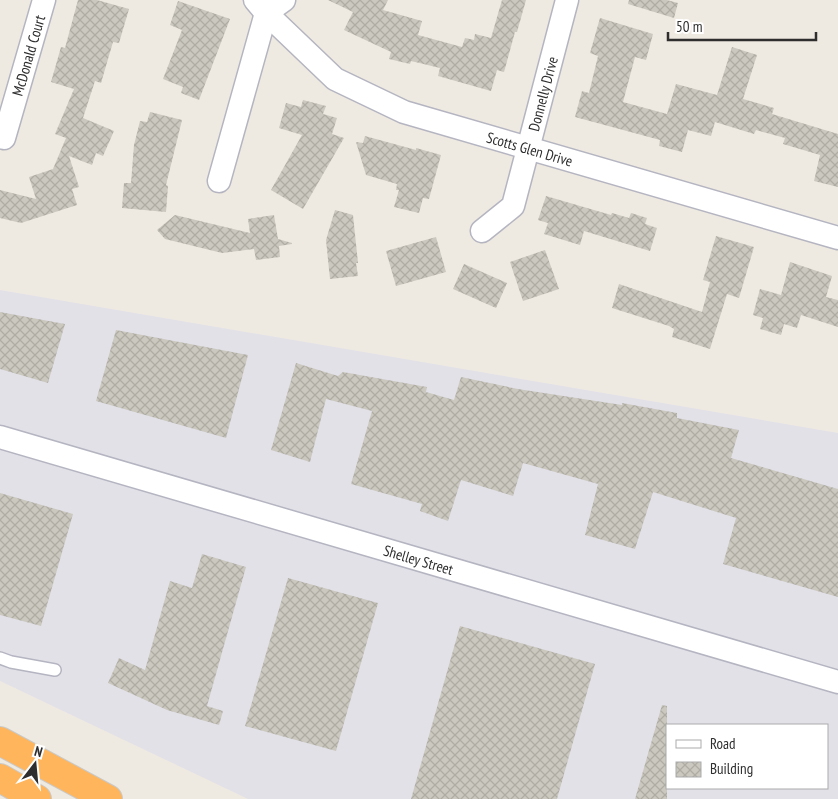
<svg xmlns="http://www.w3.org/2000/svg" width="838" height="799" viewBox="0 0 838 799" font-family="'PT Sans Narrow',sans-serif">
<defs>
<pattern id="building-cross-hatch" width="8" height="8" patternUnits="userSpaceOnUse" patternTransform="scale(1.25)"><rect width="8" height="8" fill="#cbc8bf"/><path d="M0 0l8 8M0 8l8-8" fill="none" stroke="#afaca4"/></pattern>
</defs>
<rect width="100%" height="100%" fill="#efeae1"/>
<!-- industrial -->
<path fill="#e3e1e8" fill-rule="evenodd" d="M0,290l838,143v366h-590l-248,-118zM667,725h160v63h-160z"/>
<!-- building -->
<path fill="url(#building-cross-hatch)" d="M78,0h19l32,9 -10,34 -6,-1 -12,41 -6,-2 -12,37 31,13 -11,25 -7,-3 -4,12 -23,-9 10,31 -7,2 5,16 -56,18 -21,-5v-28l36,9 -7,-22 24,-8 13,-31 -11,-4 19,-45 -23,-7 10,-35 4,1z
M328,0h60l-5,10 39,11 -4,14 44,12 3,-9 9,2 1,-6 16,4 11,-38h24l-9,32h-2l-11,40 -7,-2 -6,21 -53,-15 2,-8 -29,-7 -1,3 -21,-5 2,-7 -47,-22 9,-18z
M629,0h38l11,3 -4,15 -46,-14z
M178,1l52,18 -31,81 -18,-7 2,-6 -20,-8 19,-49 -12,-5z
M600,18l53,16 -7,26 -11,-3 -12,45 44,12 9,-30 41,11 15,-48 25,8 -14,44 31,9 -2,6 66,20v53l-24,-6 6,-26 -37,-11 2,-6 -29,-8 -2,4 -39,-12 -4,14 -23,-6 -6,22 -23,-6 1,-6 -85,-23 7,-26 7,2 9,-37 -8,-3z
M303,100l23,6 -3,8 14,4 -5,16 12,4 -41,71 -32,-19 31,-55 -23,-7 7,-25 15,4z
M150,112l32,8 -16,65 2,1 -2,26 -44,-4 2,-25h7l3,-38 6,-24 7,1z
M365,136l51,14v-2l25,7 -12,44 -6,-1 -4,15 -25,-6 5,-17h-3l1,-6 -31,-9 -10,-33 7,1z
M546,196l65,19 1,-2 17,5 2,-5 16,5 -2,6 12,4 -7,23 -66,-20 -4,14 -36,-11 4,-11 -10,-3z
M335,210l18,5 5,48h-2l2,13 -28,3 -4,-39z
M175,215l75,18 -2,-14 26,-4 4,24 14,4v1l-13,2 1,11 -24,3 -2,-11 -32,4 -57,-14 -8,-9z
M716,236l38,11 -15,51 -12,-4 -17,55 -38,-12 2,-8 -5,-3 -57,-18 7,-24 83,28 8,-30 -7,-2z
M436,237l10,35 -50,14 -10,-35z
M545,250l14,39 -36,12 -13,-39z
M790,262l42,14 -6,21 12,3v27l-37,-12 -4,13 -13,-4 -3,11 -21,-6 3,-11 -10,-3 7,-26 21,6z
M464,264l43,19 -11,25 -43,-19z
M0,312l65,12 -17,59 -48,-14z
M116,330l132,25 -22,83 -130,-37z
M296,363l42,13 5,-4 84,15 -1,5 28,8 7,-23 57,12 104,16v-2l55,10v5l62,12 -8,28 107,31v108l-115,-33 13,-46 -83,-26 -18,57 -50,-14 13,-51 -75,-21 -10,33 -52,-16 -13,41 -28,-10 2,-7 -71,-20 21,-73 -46,-12 -16,63 -39,-12z
M0,493l73,21 -32,112 -41,-11z
M202,554l44,13 -39,139 16,5 -4,14 -52,-15 -59,-27 11,-25 26,12 25,-89 22,7z
M288,578l90,25 -42,148 -91,-25z
M460,626l135,38 -38,135h-146z
M662,705l5,1v93h-32z"/>
<g fill="none" stroke-linecap="round" stroke-linejoin="round">
<defs>
<path id="lane" d="M0,658l11,4 44,8"/>
<g id="street">
<path id="s1" d="M255,0l11,13 69,66 69,33 434,126"/>
<path id="s2" d="M4,138l40,-138"/>
<path d="M219,181l47,-168 18,-13"/>
<path id="s3" d="M482,231l31,-25 54,-206"/>
<path id="s4" d="M0,437l838,245"/>
</g>
<path id="highway" d="M0,741l108,58
M0,778l37,21"/>
</defs>
<!-- lane casing -->
<use href="#lane" stroke="#b4b5c1" stroke-width="14"/>
<!-- street casing -->
<use href="#street" stroke="#b4b5c1" stroke-width="25"/>
<!-- highway casing -->
<use href="#highway" stroke="#c9c9c9" stroke-width="30"/>
<!-- lane -->
<use href="#lane" stroke="#fff" stroke-width="11"/>
<!-- street -->
<use href="#street" stroke="#fff" stroke-width="22"/>
<!-- highway -->
<use href="#highway" stroke="#feb55c" stroke-width="28"/>
</g>
<g text-anchor="middle" dominant-baseline="central" stroke-width="4" stroke-linejoin="round" paint-order="stroke">
<!-- street labels -->
<g font-size="15" fill="#2e2e2e" stroke="#fff">
<text stroke="none"><textPath href="#s2" startOffset="86">McDonald Court</textPath></text>
<text stroke="none"><textPath href="#s3" startOffset="156">Donnelly Drive</textPath></text>
<text stroke="none"><textPath href="#s1" startOffset="320">Scotts Glen Drive</textPath></text>
<text stroke="none"><textPath href="#s4" startOffset="436">Shelley Street</textPath></text>
</g>
</g>
<!-- legend -->
<rect x="666" y="724" width="162" height="65" fill="#ffffff" stroke="#ababab"/>
<rect x="676" y="740" width="25" height="8" fill="#ffffff" stroke="#ababab"/>
<text x="710" y="749" font-size="15" fill="#2e2e2e">Road</text>
<rect x="676" y="762" width="25" height="15" fill="url(#building-cross-hatch)" stroke="#ababab"/>
<text x="710" y="774" font-size="15" fill="#2e2e2e">Building</text>
<!-- north arrow -->
<g transform="translate(35 764) rotate(16)" stroke="#ffffff" stroke-width="4" paint-order="stroke">
<path d="M0-4L9 19L0 12L-9 19Z" fill="#2e2e2e"/>
<text y="-8" font-size="14" font-weight="bold" text-anchor="middle" fill="#2e2e2e">N</text>
</g>
<!-- scale -->
<path d="M668 32v8h148v-8" fill="none" stroke="#2e2e2e" stroke-width="2.5"/>
<text x="676" y="32" font-size="15" fill="#2e2e2e" stroke="#ffffff" stroke-width="4" paint-order="stroke">50 m</text>
</svg>
